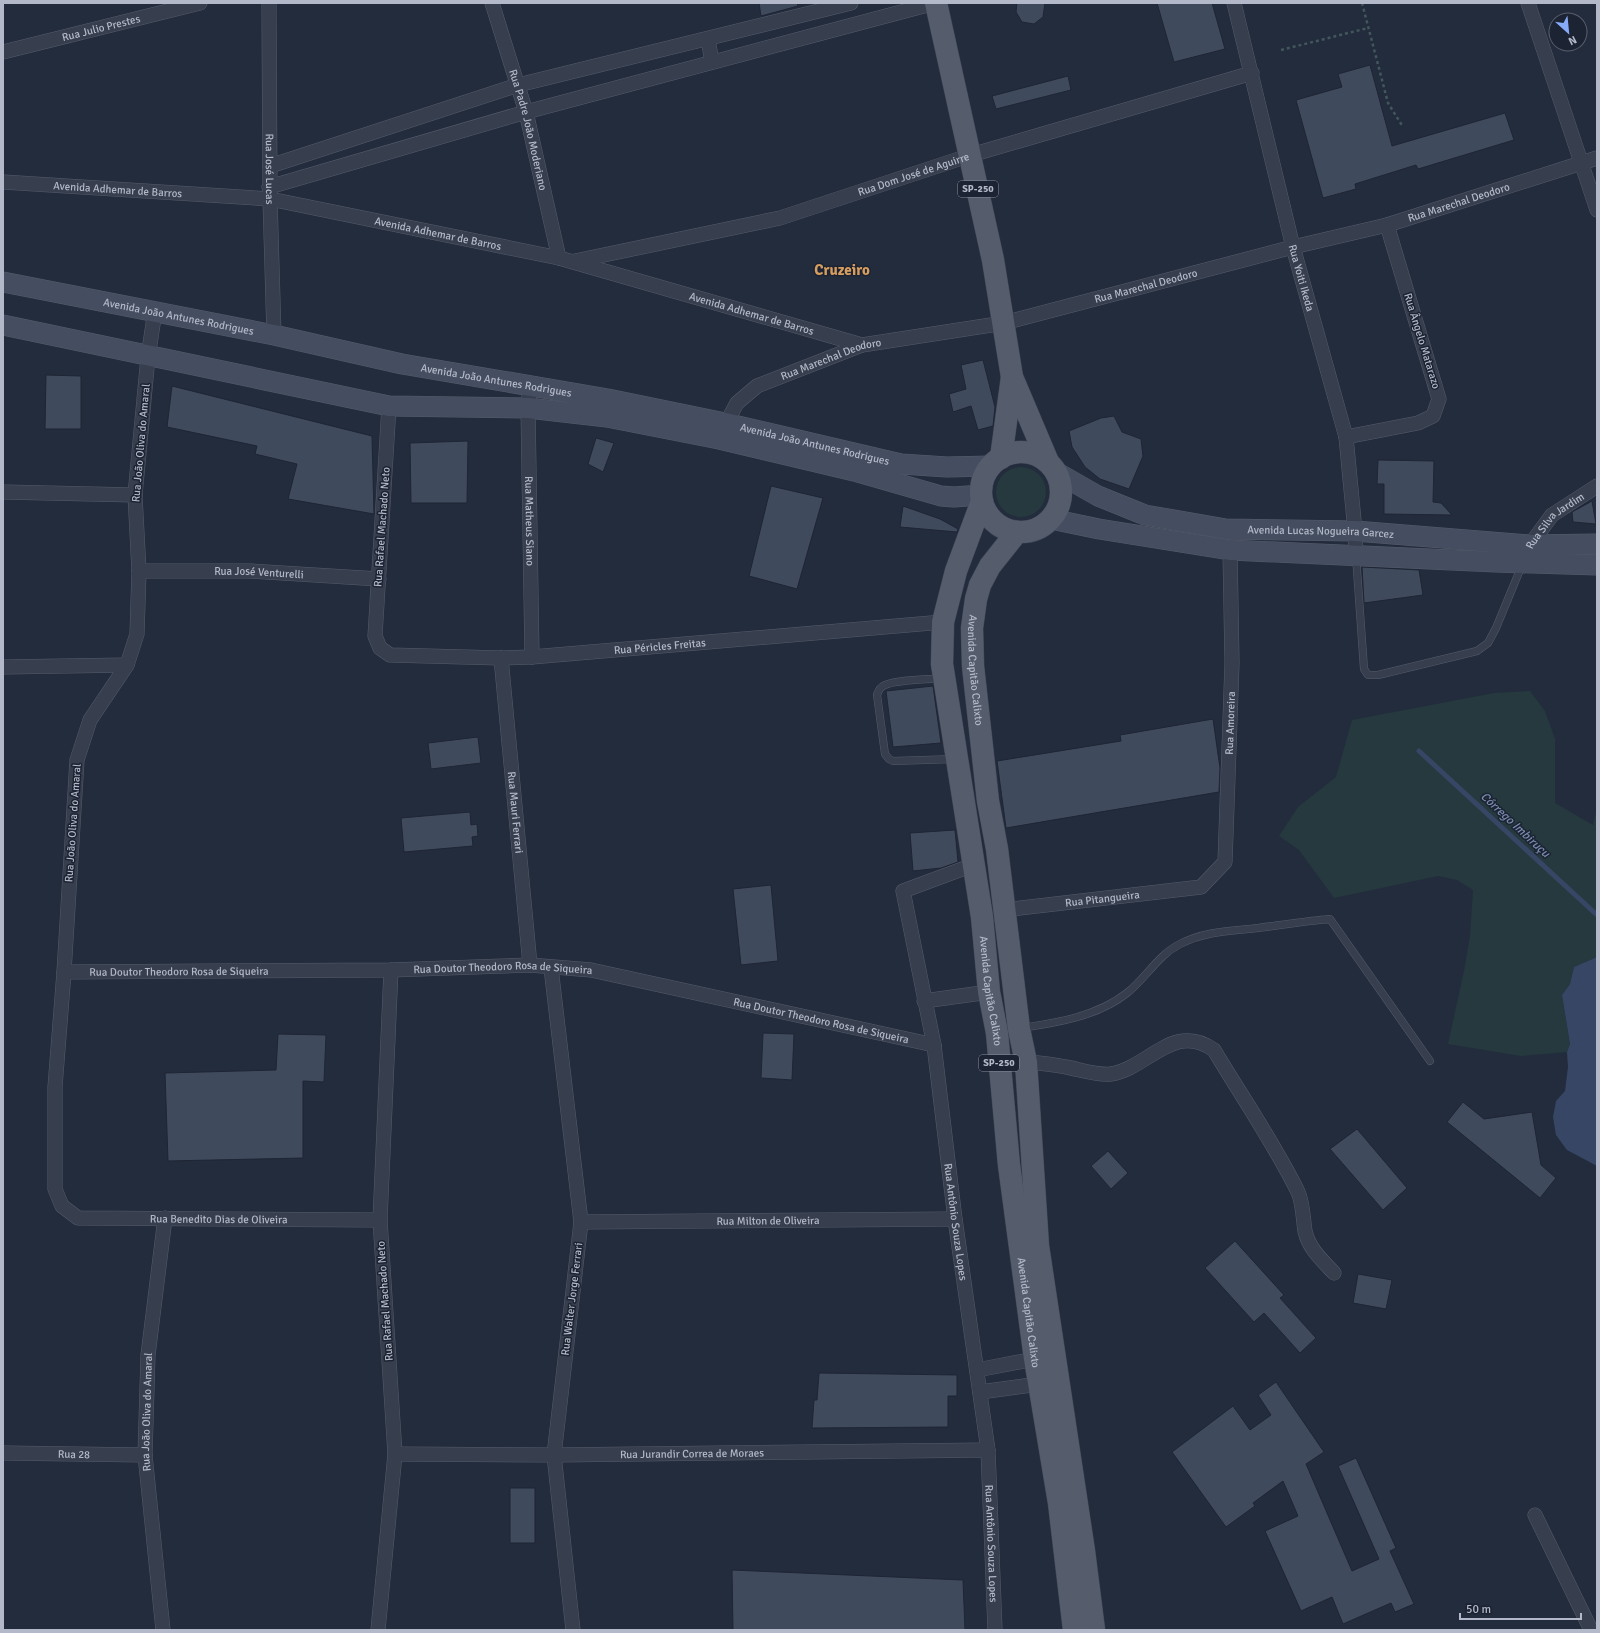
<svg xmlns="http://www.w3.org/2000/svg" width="1600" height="1633" viewBox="0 0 1600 1633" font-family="Signika,sans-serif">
<rect width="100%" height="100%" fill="#232c3d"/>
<!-- green -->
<path fill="#25393e" d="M996 492a25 25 0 1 1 50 0a25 25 0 1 1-50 0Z
M1530,691l15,20 10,28v64l38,22 4,-18v150l-23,10 -4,17 -8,11 8,49 -3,8 -46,4 -73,-12 16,-73 6,-35 3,-46 -16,-10 -19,-4 -104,22 -35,-48 -20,-14 19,-29 38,-30 16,-57 142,-27z"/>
<!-- water -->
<path fill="#364664" d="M1597,957v209l-30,-16 -11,-15 -3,-18 3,-16 9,-10 3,-24 -1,-15 3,-8 -8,-49 8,-11 4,-17z"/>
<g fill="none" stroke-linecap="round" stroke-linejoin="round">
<!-- stream -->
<path stroke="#364664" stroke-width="5" d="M1419,751l178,164"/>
</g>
<!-- building -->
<path fill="#3f4a5c" stroke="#1e2534" d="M759,3h38l1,3 -37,10z
M1017,3h28l-2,14 -9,7 -12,-2 -6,-10z
M1157,3h55l13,46 -51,13z
M1370,65l22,81 113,-33 9,27 -96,29 -2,-4 -61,19 1,5 -33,9 -27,-98 46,-13 -4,-13z
M1068,76l3,14 -75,19 -4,-13z
M983,360l12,47 -2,19 -15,4 -7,-24 -18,6 -4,-18 17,-5 -5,-24z
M46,375l35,1v53h-36z
M172,386l200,50 2,78 -86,-15 9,-35 -42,-10 2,-8 -90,-19z
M1114,416l8,16 19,7 2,17 -14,33 -29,-10 -15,-12 -13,-20 -3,-16 32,-13z
M596,438l18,5 -11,29 -15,-8z
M468,441l-1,62h-56l-1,-60z
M1378,460l56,1 -1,41 8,1 11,12 -68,-1v-30h-7z
M771,486l52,12 -26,91 -48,-13z
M1592,501l4,23 -23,-2 -1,-10z
M903,506l37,13 18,10 -1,3 -57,-5z
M1362,567l57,3 4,25 -59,8z
M933,686l8,57 -48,4 -7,-56z
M1213,719l7,49 -1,24 -213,36 -9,-67 124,-20 -1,-6z
M478,737l3,26 -50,6 -3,-26z
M470,812l1,13 6,-1 1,12 -6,1 1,9 -69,6 -3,-34z
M955,830l3,32 -17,6 -28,3 -3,-38z
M771,885l7,76 -37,4 -8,-76z
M763,1033l31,1 -2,46 -31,-2z
M278,1034l48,1 -2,47 -21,-1v77l-135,3 -3,-88 111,-3z
M1463,1102l21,17 48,-7 9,53 15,13 -16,20 -93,-76z
M1357,1129l50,59 -24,22 -53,-61z
M1108,1151l20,22 -17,16 -20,-23z
M1235,1241l49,54 -4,3 36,40 -16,15 -36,-40 -10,9 -49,-54z
M1358,1274l34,6 -6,29 -33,-6z
M819,1373l138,2v21h-9v31l-136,1 2,-28h3z
M1276,1382l48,70 -18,12 46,107 27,-12 -41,-93 18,-8 40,90 -6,3 24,53 -19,8 -4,-9 -48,21 -11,-27 -31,14 -36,-80 33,-15 -15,-35 -30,22 2,3 -29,21 -54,-75 61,-46 17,24 21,-15 -13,-20z
M510,1488h25v55h-25z
M732,1570l231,10 2,50h-232z"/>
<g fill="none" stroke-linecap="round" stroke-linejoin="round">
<defs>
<path id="lane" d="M1356,556l8,113 4,6h10l99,-24 11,-8 8,-15 26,-63
M942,678c-16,2 -42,1 -57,7 -5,2 -6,5 -8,10l8,59 4,5 4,2 62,-2
M1021,1028c36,-5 77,-12 106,-35 19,-15 31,-38 53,-49 25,-13 51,-13 78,-16 24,-3 48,-7 72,-9l100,142"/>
<g id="street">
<path id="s1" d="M269,3l1,196 4,136"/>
<path id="s2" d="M492,3l34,109 33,146"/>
<path id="s3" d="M1234,3l59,244 53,190 9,94 1,24"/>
<path d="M1528,3l69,207"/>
<path d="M708,39l4,23"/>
<path id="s4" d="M3,52l197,-49"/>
<path d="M270,166l248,-81 333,-82"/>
<path id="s5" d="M3,182l267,17 289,59 303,87"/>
<path d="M269,187l257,-75 409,-109"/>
<path id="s6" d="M575,261l205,-43 191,-63 281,-82"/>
<path id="s7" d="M155,311l-7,46 -13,138 4,76 -2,63 -10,31 -37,55 -13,40 -13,212 -9,115v102l7,17 16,12 302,2"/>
<path id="s8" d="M530,386l-2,22 4,249"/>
<path id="s9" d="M389,406l-14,230 5,12 10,7 111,3 31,-1 411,-35"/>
<path id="s10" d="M722,431l15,-28 20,-17 105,-41 142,-22 289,-76 94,-22 210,-67"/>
<path d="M1346,437l72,-14 15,-7 6,-17 -52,-174"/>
<path d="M3,492l132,3"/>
<path id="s11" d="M1527,551l3,-6 22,-30 45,-29"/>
<path id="s12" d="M139,571h111l129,8"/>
<path id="s13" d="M501,658l29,307"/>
<path d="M3,667l124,-2"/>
<path id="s14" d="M973,865l-70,26 31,154 21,174 33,231 7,180"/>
<path id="s15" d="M1003,910l198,-23 24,-25 7,-199 -2,-113"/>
<path d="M551,968l30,254 -27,233 19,175"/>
<path id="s16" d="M64,972l327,-2 139,-5 61,5 343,75"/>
<path d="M924,1001l65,-9"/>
<path d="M1026,1062c13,1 26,2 40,5 12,2 33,9 45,7 37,-6 63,-53 103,-24 28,47 60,93 84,142 5,11 5,26 7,39 4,18 17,29 29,42"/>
<path id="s17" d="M581,1222l374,-3"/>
<path d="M977,1370l58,-11"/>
<path d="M980,1392l59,-8"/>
<path id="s18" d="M3,1453l142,2"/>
<path id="s19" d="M395,1454l159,1 434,-5"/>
<path d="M1535,1515l56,115"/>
<path id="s20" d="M163,1630l-18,-175 3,-100 17,-137"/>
<path d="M378,1630l17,-176 -15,-234 11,-250"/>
</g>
<g id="secondary">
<path id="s21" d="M3,282l271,53 128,29 206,35 117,24 176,41 46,3 44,-1"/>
<path d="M3,325l386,81 139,2 79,9 112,22 135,32 87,25 13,1 27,-2"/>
<path id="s22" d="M1056,472l42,24 47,19 81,14 129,2 175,14 67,-1"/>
<path d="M1051,519l48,10 131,21 266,12 101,3"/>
</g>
<g id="primary">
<path d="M936,3l57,257 19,117 36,85"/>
<circle cx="1021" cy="492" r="40"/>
<path d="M1001,458l11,-81"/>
<path id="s23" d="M982,501l-26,70 -13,51 -1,42 40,253 7,75 8,41 12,132 26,194 24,144 15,127"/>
<path id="s24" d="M1017,532l-27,34 -10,19 -4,14 -4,29 1,38 15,135 9,48 22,180 7,33 12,184 46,305 10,79"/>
</g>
</defs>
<!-- lane casing -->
<use href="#lane" stroke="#555c6b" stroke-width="8"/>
<!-- street casing -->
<use href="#street" stroke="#555c6b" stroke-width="15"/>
<!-- secondary casing -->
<use href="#secondary" stroke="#555c6b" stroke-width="21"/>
<!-- primary casing -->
<use href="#primary" stroke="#404756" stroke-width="23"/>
<!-- path -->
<path stroke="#43565b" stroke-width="2.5" stroke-dasharray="3 3" stroke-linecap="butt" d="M1362,3l26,100 15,24
M1281,50l87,-22"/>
<!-- lane -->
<use href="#lane" stroke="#373e4d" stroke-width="7"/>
<!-- street -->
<use href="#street" stroke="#373e4d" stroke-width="14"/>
<!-- secondary -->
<use href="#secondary" stroke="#454d60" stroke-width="20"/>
<!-- primary -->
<use href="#primary" stroke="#555d6d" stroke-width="22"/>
</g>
<g text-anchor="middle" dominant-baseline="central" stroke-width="3" stroke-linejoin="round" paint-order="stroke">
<!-- shield labels -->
<g fill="#1c2332" stroke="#868c9b" stroke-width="1">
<rect x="958" y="181" width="40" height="16" rx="3"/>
<rect x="979" y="1055" width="40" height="16" rx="3"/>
</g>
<g font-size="10" font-weight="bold" fill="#b3b9c8">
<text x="978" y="189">SP-250</text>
<text x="999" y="1063">SP-250</text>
</g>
<!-- street labels -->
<g font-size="11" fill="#b3b9c8" stroke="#1c2332">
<text stroke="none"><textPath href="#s4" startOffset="101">Rua Julio Prestes</textPath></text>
<text stroke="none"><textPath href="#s2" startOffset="132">Rua Padre João Moderiano</textPath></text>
<text stroke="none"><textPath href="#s1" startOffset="166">Rua José Lucas</textPath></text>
<text stroke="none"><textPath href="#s6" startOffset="350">Rua Dom José de Aguirre</textPath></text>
<text stroke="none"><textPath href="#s5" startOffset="115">Avenida Adhemar de Barros</textPath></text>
<text stroke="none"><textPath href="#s10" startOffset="785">Rua Marechal Deodoro</textPath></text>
<text stroke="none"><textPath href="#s5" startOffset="439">Avenida Adhemar de Barros</textPath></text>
<text stroke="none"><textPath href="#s3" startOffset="283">Rua Yoiti Ikeda</textPath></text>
<text stroke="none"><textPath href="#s10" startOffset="461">Rua Marechal Deodoro</textPath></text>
<text stroke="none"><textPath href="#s5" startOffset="763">Avenida Adhemar de Barros</textPath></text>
<text stroke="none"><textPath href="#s21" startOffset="179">Avenida João Antunes Rodrigues</textPath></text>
<text transform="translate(1422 341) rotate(73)">Rua Ângelo Matarazo</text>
<text stroke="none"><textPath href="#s10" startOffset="137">Rua Marechal Deodoro</textPath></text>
<text stroke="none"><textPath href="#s21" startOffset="503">Avenida João Antunes Rodrigues</textPath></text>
<text transform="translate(141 443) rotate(-85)">Rua João Oliva do Amaral</text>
<text stroke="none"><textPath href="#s21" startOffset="828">Avenida João Antunes Rodrigues</textPath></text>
<text stroke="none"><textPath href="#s8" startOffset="135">Rua Matheus Siano</textPath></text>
<text stroke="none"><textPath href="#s11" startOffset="42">Rua Silva Jardim</textPath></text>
<text transform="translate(382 527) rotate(-86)">Rua Rafael Machado Neto</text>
<text stroke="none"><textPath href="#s22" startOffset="276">Avenida Lucas Nogueira Garcez</textPath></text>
<text stroke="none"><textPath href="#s12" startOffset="120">Rua José Venturelli</textPath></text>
<text stroke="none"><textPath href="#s9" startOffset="526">Rua Péricles Freitas</textPath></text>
<text stroke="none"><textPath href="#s24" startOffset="151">Avenida Capitão Calixto</textPath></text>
<text stroke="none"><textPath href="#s15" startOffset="373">Rua Amoreira</textPath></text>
<text stroke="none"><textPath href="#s13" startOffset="155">Rua Mauri Ferrari</textPath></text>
<text transform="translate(73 823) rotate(-86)">Rua João Oliva do Amaral</text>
<text stroke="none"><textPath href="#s15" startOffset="100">Rua Pitangueira</textPath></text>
<text stroke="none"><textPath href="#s16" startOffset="439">Rua Doutor Theodoro Rosa de Siqueira</textPath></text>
<text stroke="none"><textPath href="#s16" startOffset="115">Rua Doutor Theodoro Rosa de Siqueira</textPath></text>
<text stroke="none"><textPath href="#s23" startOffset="500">Avenida Capitão Calixto</textPath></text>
<text stroke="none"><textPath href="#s16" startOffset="763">Rua Doutor Theodoro Rosa de Siqueira</textPath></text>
<text stroke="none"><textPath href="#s7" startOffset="1074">Rua Benedito Dias de Oliveira</textPath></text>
<text stroke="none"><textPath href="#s17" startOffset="187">Rua Milton de Oliveira</textPath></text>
<text stroke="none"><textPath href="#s14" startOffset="410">Rua Antônio Souza Lopes</textPath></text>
<text transform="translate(572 1299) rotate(-83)">Rua Walter Jorge Ferrari</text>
<text transform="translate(385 1301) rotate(-94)">Rua Rafael Machado Neto</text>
<text stroke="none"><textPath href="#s23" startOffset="824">Avenida Capitão Calixto</textPath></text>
<text stroke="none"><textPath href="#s20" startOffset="219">Rua João Oliva do Amaral</textPath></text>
<text stroke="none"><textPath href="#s19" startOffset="297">Rua Jurandir Correa de Moraes</textPath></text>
<text stroke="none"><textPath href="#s18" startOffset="71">Rua 28</textPath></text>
<text stroke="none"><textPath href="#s14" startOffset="734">Rua Antônio Souza Lopes</textPath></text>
</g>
<!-- water labels -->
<g font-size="12" font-style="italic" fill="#7a8db1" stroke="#1c2332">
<text transform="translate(1515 825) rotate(43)">Córrego Imbiruçu</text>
</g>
<!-- district labels -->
<g font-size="15" font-weight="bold" fill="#d69d60" stroke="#1c2332">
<text x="842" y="270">Cruzeiro</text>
</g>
</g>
<!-- border -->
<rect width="1600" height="1633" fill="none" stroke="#b3b9c8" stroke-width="8"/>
<!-- north arrow -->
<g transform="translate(1568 32) rotate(153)"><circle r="19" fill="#1c2332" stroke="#585f6e"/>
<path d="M0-3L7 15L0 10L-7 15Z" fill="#87aaf9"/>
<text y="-6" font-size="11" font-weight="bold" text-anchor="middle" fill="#b3b9c8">N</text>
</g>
<!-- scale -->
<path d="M1460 1613v6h121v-6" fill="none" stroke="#b3b9c8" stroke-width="2"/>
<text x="1466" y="1613" font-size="12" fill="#b3b9c8" stroke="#1c2332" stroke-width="3" paint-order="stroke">50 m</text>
</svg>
